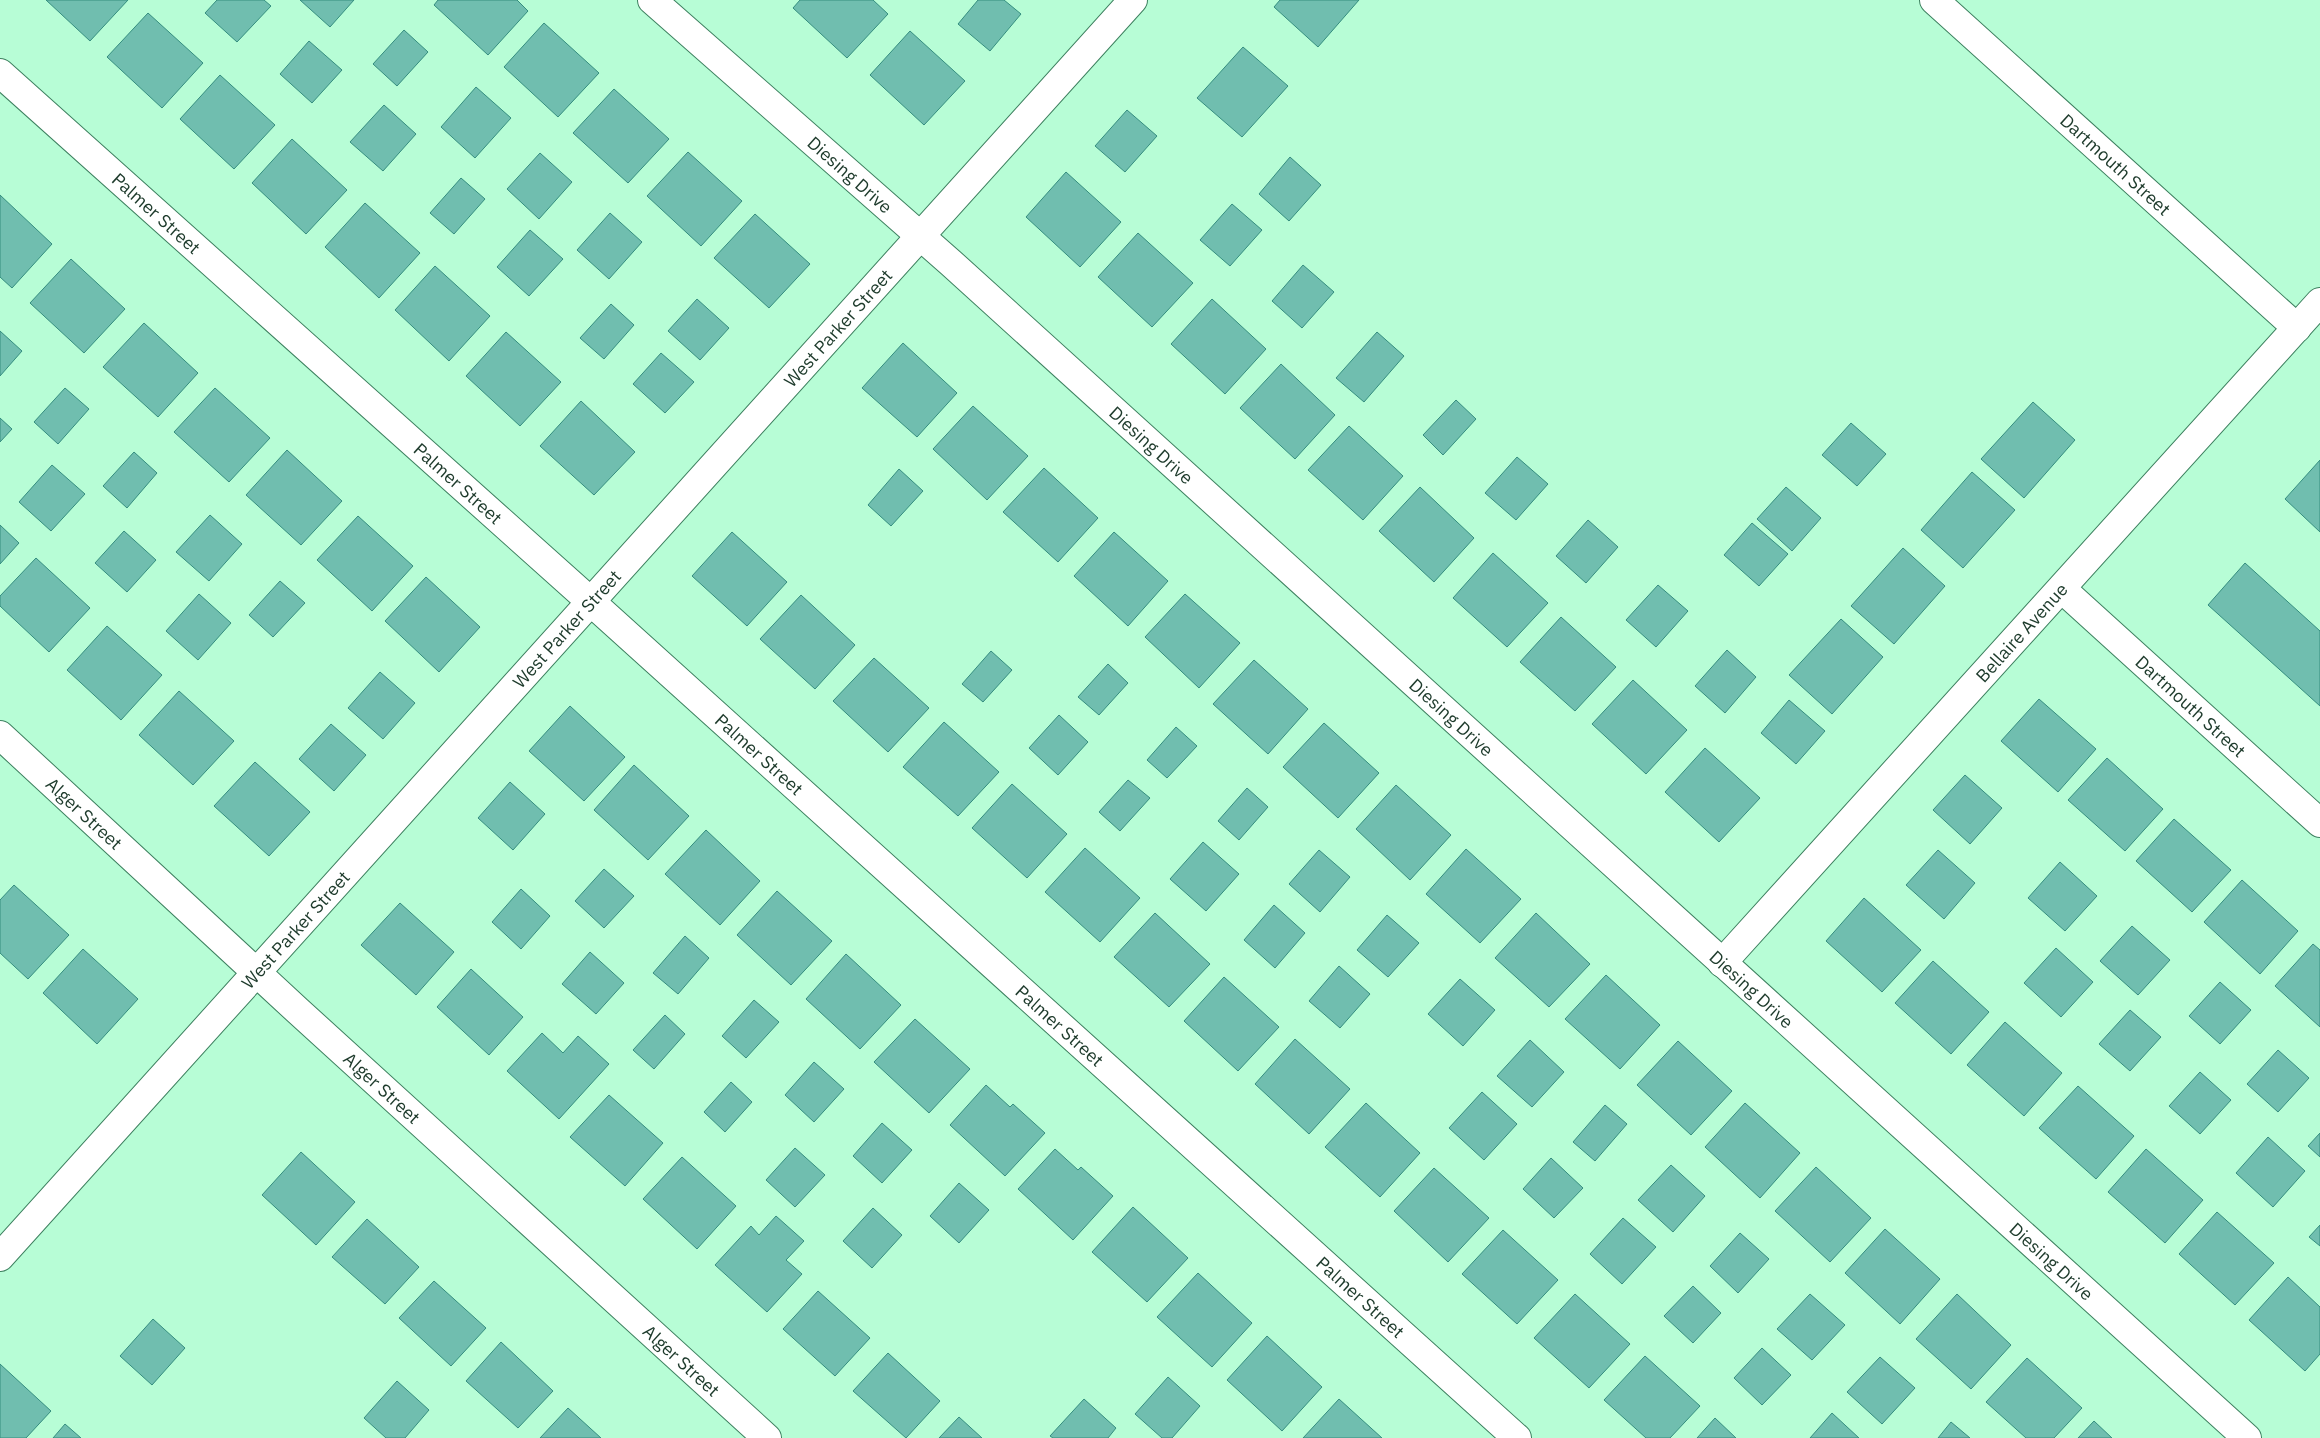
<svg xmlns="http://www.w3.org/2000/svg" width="2320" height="1438" viewBox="0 0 2320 1438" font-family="'IBM Plex Sans',sans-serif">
<rect width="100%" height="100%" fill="#b7fdd6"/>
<!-- building -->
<path fill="#70beaf" stroke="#358e7f" d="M46,0h82l-38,41z
M217,0h47l7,6 -34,36 -32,-29z
M300,0h54l-24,27z
M438,0h79l11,11 -40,44 -54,-50z
M800,0h73l15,14 -41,44 -54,-50z
M978,0h26l17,14 -31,37 -32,-27z
M1280,0h79l-41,47 -44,-40z
M148,13l55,50 -41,45 -55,-51z
M544,23l55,50 -41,44 -54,-50z
M404,30l24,22 -31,34 -24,-22z
M910,31l55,50 -41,44 -54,-50z
M309,41l33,29 -30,33 -32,-29z
M1243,47l45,39 -46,51 -45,-39z
M220,75l55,50 -41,44 -54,-50z
M476,87l35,31 -36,40 -34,-31z
M614,89l55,50 -41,44 -55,-50z
M384,105l32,29 -33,37 -33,-29z
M1127,110l30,26 -32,36 -30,-26z
M292,139l55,51 -41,44 -54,-51z
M688,152l54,49 -41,45 -54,-50z
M540,153l32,29 -33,37 -32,-30z
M1290,157l31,28 -32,36 -30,-27z
M1066,172l55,50 -41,45 -54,-50z
M461,178l24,21 -31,35 -24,-21z
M0,195l52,49 -40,44 -12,-11z
M365,203l55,50 -41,45 -54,-51z
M1232,204l30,26 -32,36 -30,-26z
M610,213l32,29 -33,37 -32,-29z
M755,214l55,50 -41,44 -55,-50z
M530,230l33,29 -34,37 -32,-29z
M1138,233l55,50 -41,44 -54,-50z
M71,259l54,50 -41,44 -54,-50z
M1303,265l31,27 -32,36 -30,-27z
M435,266l55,50 -41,45 -54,-51z
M697,299l32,29 -29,32 -32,-29z
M1212,299l54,50 -41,45 -54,-50z
M611,304l23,21 -30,34 -24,-21z
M144,323l54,50 -40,44 -55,-50z
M0,331l22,20 -22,25z
M506,332l55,50 -41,44 -54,-50z
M1377,332l27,24 -40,46 -28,-24z
M903,343l54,50 -40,44 -55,-49z
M661,353l33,29 -29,31 -32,-29z
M1281,364l54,51 -40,44 -55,-51z
M65,388l24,21 -31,35 -24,-22z
M215,388l55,50 -41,44 -55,-50z
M1456,400l20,19 -33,36 -20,-20z
M581,401l54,51 -41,43 -54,-49z
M2033,402l42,38 -51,58 -43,-39z
M973,406l55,50 -41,44 -54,-51z
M0,418l12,11 -12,13z
M1851,423l35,31 -29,32 -35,-31z
M1349,426l54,50 -40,44 -55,-50z
M287,450l55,51 -41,44 -55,-50z
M134,452l23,21 -30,35 -24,-22z
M1517,457l31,27 -32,36 -31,-27z
M2320,460v72l-35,-33z
M52,465l33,29 -34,37 -32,-29z
M1044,468l54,50 -40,44 -55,-50z
M899,469l24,22 -32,35 -23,-21z
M1972,472l43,38 -52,58 -42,-38z
M1420,487l54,51 -40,44 -55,-51z
M1786,487l35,31 -29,33 -35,-32z
M210,515l32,29 -33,37 -33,-29z
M358,516l55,50 -41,45 -55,-51z
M1588,520l30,27 -32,36 -30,-27z
M1752,523l36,31 -29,32 -35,-31z
M0,525l19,18 -19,21z
M124,531l32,29 -29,32 -32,-29z
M732,532l55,50 -40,44 -55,-50z
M1114,532l54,49 -40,45 -54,-50z
M1903,548l42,38 -51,58 -43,-38z
M1493,553l55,50 -41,44 -54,-49z
M36,558l54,50 -41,44 -49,-46v-10z
M2245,563l75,68v75l-112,-101z
M426,577l54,50 -41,45 -54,-51z
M280,581l25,22 -32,34 -24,-22z
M1658,585l30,26 -32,36 -30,-27z
M199,594l32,29 -33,37 -32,-29z
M1185,594l55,49 -41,45 -54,-51z
M801,595l54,50 -40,44 -55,-50z
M1561,617l55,50 -41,44 -55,-49z
M1841,619l42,38 -51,57 -43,-39z
M107,626l55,49 -41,45 -54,-50z
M1727,650l29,27 -31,36 -30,-27z
M991,651l21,19 -29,32 -21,-18z
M874,658l55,50 -41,44 -55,-51z
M1254,660l54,49 -40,45 -55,-50z
M1108,664l20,19 -29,32 -21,-18z
M380,672l35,31 -32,36 -35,-31z
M1633,680l54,50 -41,44 -54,-50z
M179,691l55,50 -41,44 -54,-50z
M2039,699l57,50 -38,43 -57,-51z
M1789,700l36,31 -29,33 -35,-31z
M570,706l55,51 -41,44 -55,-50z
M1059,715l29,27 -30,33 -29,-27z
M944,722l55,50 -41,44 -55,-49z
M1324,723l55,50 -41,45 -55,-51z
M331,724l35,31 -32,36 -35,-32z
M1176,727l21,19 -30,32 -20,-18z
M1705,748l55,50 -41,44 -54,-50z
M2107,758l56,51 -38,42 -57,-51z
M255,762l55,50 -41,44 -55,-50z
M634,765l55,51 -41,44 -54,-50z
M1965,775l37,33 -32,36 -37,-34z
M1128,780l22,18 -30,33 -21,-19z
M510,782l35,32 -32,36 -35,-32z
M1012,784l55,50 -40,44 -55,-50z
M1396,785l55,50 -41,45 -54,-51z
M1247,788l21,19 -29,33 -21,-19z
M2174,819l57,51 -39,42 -56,-51z
M706,830l54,51 -40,44 -55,-51z
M1203,842l36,32 -33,37 -36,-32z
M1085,848l55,50 -40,44 -55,-50z
M1466,849l55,50 -41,44 -54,-49z
M1319,850l31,27 -30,35 -31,-28z
M1938,850l37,33 -31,36 -38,-34z
M2060,862l37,34 -32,35 -37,-33z
M604,869l30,27 -30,32 -29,-27z
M2242,880l56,51 -38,43 -56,-52z
M14,885l55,50 -41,44 -28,-26v-53z
M521,889l29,27 -29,33 -29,-27z
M777,891l55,50 -41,44 -54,-50z
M1864,898l57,52 -39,42 -56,-51z
M400,903l54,49 -38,43 -55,-50z
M1274,905l31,28 -30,35 -31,-28z
M1155,913l55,51 -41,43 -55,-50z
M1536,913l54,51 -41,43 -54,-49z
M1387,915l32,28 -31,34 -31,-27z
M2132,926l38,34 -32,35 -38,-34z
M685,936l24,22 -31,36 -25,-21z
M2313,944l7,6v77l-45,-41z
M2056,948l37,34 -32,35 -37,-34z
M83,949l55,50 -41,45 -54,-51z
M590,952l34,31 -28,31 -34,-30z
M846,954l55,51 -41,44 -54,-50z
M1933,961l56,51 -38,42 -56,-51z
M1339,966l31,28 -30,34 -31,-27z
M471,969l52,48 -34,38 -52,-48z
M1606,975l54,50 -40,44 -55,-50z
M1224,977l55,50 -41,44 -54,-50z
M1460,979l35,31 -32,36 -35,-32z
M2220,982l31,28 -31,34 -31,-28z
M754,1000l25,22 -33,36 -24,-22z
M2130,1010l31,27 -31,34 -31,-27z
M665,1015l20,19 -31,35 -21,-19z
M915,1019l55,50 -41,44 -55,-51z
M2005,1022l57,51 -38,43 -57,-51z
M542,1033l21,20 15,-17 31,28 -50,55 -52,-48z
M1295,1039l55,50 -41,45 -54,-50z
M1530,1040l34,32 -32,35 -35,-31z
M1678,1041l54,50 -41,44 -54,-50z
M2278,1050l31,28 -31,34 -31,-28z
M814,1062l30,27 -30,33 -29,-27z
M2200,1072l31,28 -31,34 -31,-28z
M731,1082l21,20 -27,30 -21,-20z
M986,1085l24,22 3,-3 32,29 -40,43 -55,-51z
M2078,1086l56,50 -38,43 -57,-51z
M1482,1092l35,32 -33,36 -35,-32z
M609,1095l54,48 -38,43 -55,-49z
M1366,1103l54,50 -40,44 -55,-50z
M1745,1103l55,50 -40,45 -55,-51z
M1605,1105l22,19 -32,37 -22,-19z
M882,1123l30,27 -30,33 -29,-27z
M2320,1133v24l-12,-11z
M2268,1137l37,34 -32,36 -37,-34z
M795,1148l30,27 -30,32 -29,-27z
M1055,1149l23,21 3,-3 32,29 -40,44 -55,-51z
M2146,1149l57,51 -38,43 -57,-51z
M301,1152l54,50 -39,43 -54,-50z
M682,1157l54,49 -39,43 -54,-50z
M1551,1158l32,30 -29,30 -31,-29z
M1671,1165l34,31 -32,36 -35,-32z
M1816,1167l55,51 -41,44 -55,-51z
M1434,1168l55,50 -41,44 -54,-51z
M959,1183l30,27 -30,33 -29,-27z
M1133,1207l55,51 -41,44 -55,-50z
M873,1208l29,27 -30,33 -29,-27z
M2217,1212l57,51 -39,42 -56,-51z
M776,1216l28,25 -18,19 16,14 -35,38 -52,-47 36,-39 8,9z
M1623,1218l33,29 -34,37 -32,-30z
M367,1219l52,48 -34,37 -53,-47z
M2320,1225v21l-11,-9z
M1885,1229l55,50 -40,45 -55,-51z
M1503,1230l55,50 -41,44 -55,-50z
M1740,1233l29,26 -31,34 -28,-27z
M1198,1273l54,50 -40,44 -55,-50z
M2288,1277l32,30v47l-15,17 -56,-51z
M434,1281l52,47 -35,38 -52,-48z
M1693,1286l28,27 -28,30 -29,-27z
M818,1291l52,47 -35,38 -52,-47z
M1575,1294l55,50 -41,44 -55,-50z
M1810,1294l35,31 -33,35 -35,-31z
M1957,1294l54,51 -40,44 -55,-50z
M153,1319l32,29 -33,37 -32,-29z
M1267,1336l55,51 -40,44 -55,-51z
M501,1342l52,49 -35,37 -52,-47z
M1762,1348l29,27 -29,30 -28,-27z
M888,1353l52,48 -34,37 -53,-47z
M1645,1356l55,50 -30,32h-24l-42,-38z
M1880,1357l35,31 -33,36 -35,-32z
M2027,1358l55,50 -28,30h-28l-40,-36z
M0,1364l51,47 -25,27h-26z
M1168,1377l32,29 -28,32h-10l-27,-24z
M397,1381l32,29 -24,28h-19l-22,-20z
M1084,1399l32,29 -8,10h-55l-3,-2z
M1339,1399l43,39h-79z
M568,1408l33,30h-61z
M1832,1413l27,25h-49z
M959,1417l23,21h-43z
M1715,1418l21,20h-39z
M2094,1421l18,17h-34z
M1951,1422l19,16h-32z
M65,1424l16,14h-28z"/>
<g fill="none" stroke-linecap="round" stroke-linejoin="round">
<defs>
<g id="street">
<path id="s1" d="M652,0l299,263 1296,1175"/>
<path id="s2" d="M1934,0l363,328"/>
<path id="s3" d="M0,73l590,528 927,837"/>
<path id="s4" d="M2062,589l258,234"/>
<path id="s5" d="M0,735l297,275 470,428"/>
<path id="s6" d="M1722,963l598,-661"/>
<path id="s7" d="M0,1257l1133,-1257"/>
</g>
</defs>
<!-- street casing -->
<use href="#street" stroke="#3d805f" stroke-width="30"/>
<!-- street -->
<use href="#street" stroke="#fff" stroke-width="28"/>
</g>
<g text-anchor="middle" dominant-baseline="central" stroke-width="5" stroke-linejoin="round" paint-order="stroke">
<!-- street labels -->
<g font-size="18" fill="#1d3a2b" stroke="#fff">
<text stroke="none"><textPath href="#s2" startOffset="245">Dartmouth Street</textPath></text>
<text stroke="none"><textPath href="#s1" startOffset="264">Diesing Drive</textPath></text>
<text stroke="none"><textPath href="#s3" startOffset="210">Palmer Street</textPath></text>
<text stroke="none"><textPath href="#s7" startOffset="1251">West Parker Street</textPath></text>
<text stroke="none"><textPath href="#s1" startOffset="669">Diesing Drive</textPath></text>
<text stroke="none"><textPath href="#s3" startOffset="615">Palmer Street</textPath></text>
<text stroke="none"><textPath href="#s7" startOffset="846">West Parker Street</textPath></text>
<text stroke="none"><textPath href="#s6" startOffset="446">Bellaire Avenue</textPath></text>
<text stroke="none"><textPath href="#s4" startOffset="174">Dartmouth Street</textPath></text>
<text stroke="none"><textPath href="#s1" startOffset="1074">Diesing Drive</textPath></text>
<text stroke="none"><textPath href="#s3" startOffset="1020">Palmer Street</textPath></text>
<text stroke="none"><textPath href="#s5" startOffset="115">Alger Street</textPath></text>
<text stroke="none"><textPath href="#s7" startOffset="441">West Parker Street</textPath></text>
<text stroke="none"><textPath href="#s1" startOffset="1479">Diesing Drive</textPath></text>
<text stroke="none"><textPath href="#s3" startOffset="1425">Palmer Street</textPath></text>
<text stroke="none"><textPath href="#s5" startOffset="520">Alger Street</textPath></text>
<text stroke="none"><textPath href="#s1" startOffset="1884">Diesing Drive</textPath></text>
<text stroke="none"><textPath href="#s3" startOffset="1830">Palmer Street</textPath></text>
<text stroke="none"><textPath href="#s5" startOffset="925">Alger Street</textPath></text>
</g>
</g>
</svg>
